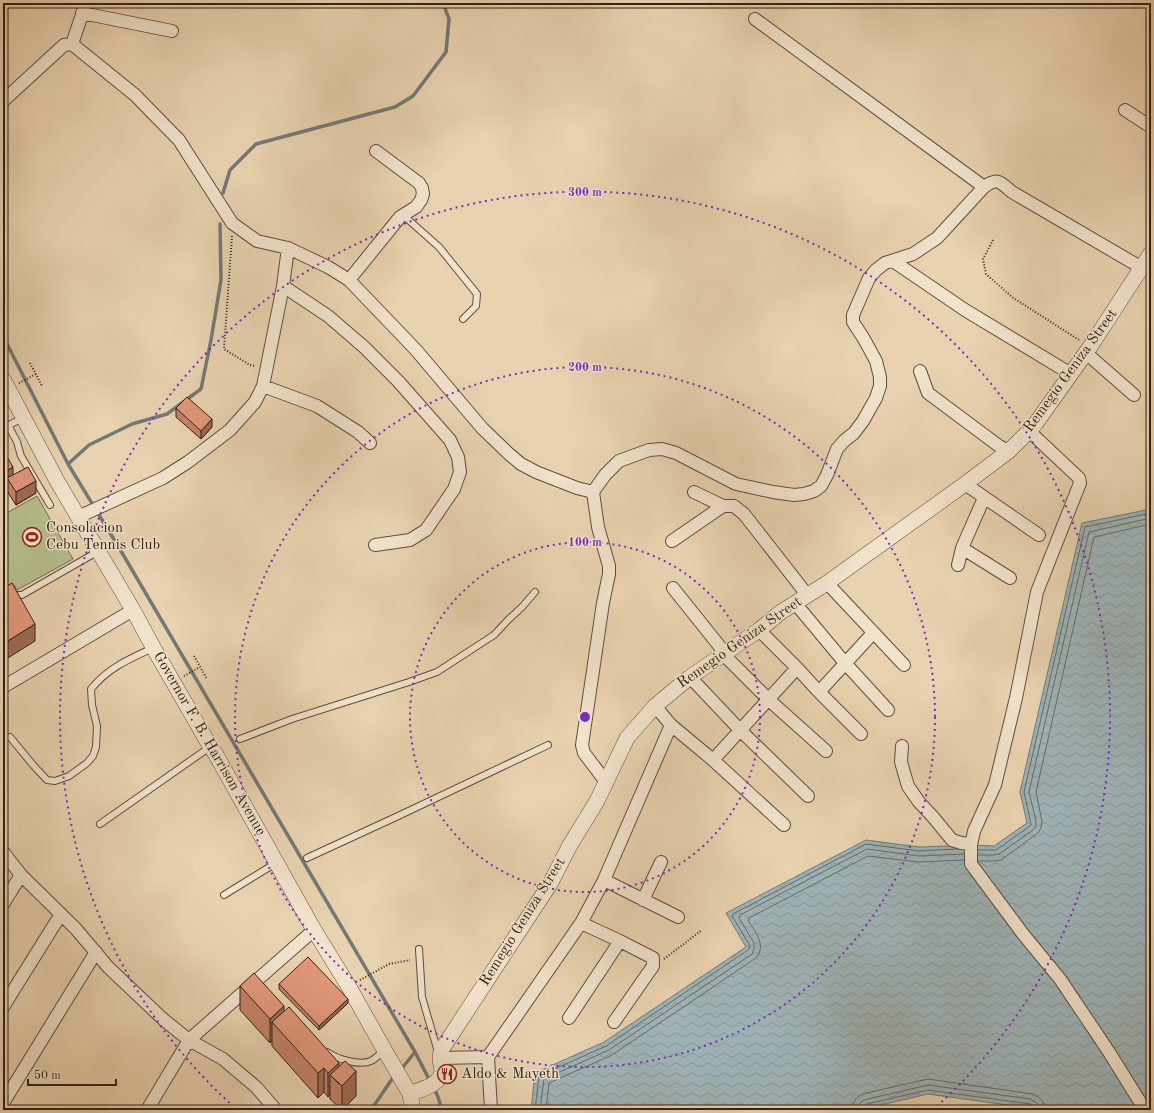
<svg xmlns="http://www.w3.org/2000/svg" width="1154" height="1113" viewBox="0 0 1154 1113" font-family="'Old Standard TT',serif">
<defs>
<pattern id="water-waves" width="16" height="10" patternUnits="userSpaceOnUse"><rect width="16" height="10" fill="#9eb4b8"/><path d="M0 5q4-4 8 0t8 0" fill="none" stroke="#889a9d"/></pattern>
</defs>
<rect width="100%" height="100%" fill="#e9d2b0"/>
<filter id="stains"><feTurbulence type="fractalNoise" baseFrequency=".005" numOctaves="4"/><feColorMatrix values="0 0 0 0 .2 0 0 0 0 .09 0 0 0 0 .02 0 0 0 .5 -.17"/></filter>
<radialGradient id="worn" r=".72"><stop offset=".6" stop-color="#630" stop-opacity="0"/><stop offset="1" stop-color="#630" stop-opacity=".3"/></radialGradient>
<!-- green -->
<path fill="#b5bc8c" stroke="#726e50" d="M37,496l36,63 -56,31 -3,-5 -11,6v-76z"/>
<!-- water -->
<path fill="url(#water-waves)" stroke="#727977" d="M1151,509v601h-108l-115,-16 -69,16h-328l4,-37 69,-31 142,-95 -20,-34 140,-73 53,7 52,-2 23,1 33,-23 -7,-31 62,-269z"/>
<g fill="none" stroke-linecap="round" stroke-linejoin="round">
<!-- shore -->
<path stroke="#676a66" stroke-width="1" d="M978,850h18l33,-23 2,-3 -7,-32 61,-265 66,-14
M978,855h16l5,-1 33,-23 4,-5v-5l-7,-29 60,-260 62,-14
M978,861h16l7,-1 37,-27 3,-5 1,-7 -6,-29 58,-255 57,-13
M535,1110l4,-34 67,-30 142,-96 2,-3 -1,-3 -17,-28 1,-2 133,-70 53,7 39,-2
M540,1110l4,-31 65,-29 143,-96 2,-5v-6l-15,-25 1,-3 127,-66 52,7 45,-2
M546,1110l3,-27 63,-28 144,-97c11,-13 -1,-26 -8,-38l1,-2 119,-62 50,6 46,-2
M852,1110c0,-7 4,-13 10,-16l66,-15 105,15c8,3 11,8 12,16
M858,1110l1,-6 5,-4 64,-15 102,14 7,4 2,7
M863,1110l1,-3 3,-3 61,-14 102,14 3,2 1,4"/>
<!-- stream -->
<path stroke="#727977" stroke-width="3.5" d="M223,193l7,-23 26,-26 139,-37 18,-11 33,-44 3,-33 -6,-16
M3,336l65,128 50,82 297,506 15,29
M68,464l21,-19 43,-21 35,-10 34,-25 10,-49 10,-60 -1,-56
M403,1067l12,-15
M434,1088l4,9 4,13
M371,1110l21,-31"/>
<defs>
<path id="service" d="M403,215l36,32 38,47 -1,12 -13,13
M8,425l9,17 4,14 29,49
M3,428l20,-10
M3,598l5,-3h14l75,-43
M10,737l23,28 14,15 8,1 14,-5 18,-13 6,-7 3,-9 1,-21 -5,-21 -1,-16c17,-21 38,-30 62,-41
M240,739l52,-20 117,-37 28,-10 57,-37 14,-15 14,-13 13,-15
M100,824l110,-77
M307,858l89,-41 152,-72
M224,895l52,-32
M419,949l3,48 16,55
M327,1052c10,7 32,14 44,9 4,-2 9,-7 13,-10"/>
<path id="minor" d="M82,13l90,18
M755,19l229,168
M72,44l63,51 44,45 53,83 25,18 31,7 40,19 21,13 67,70 66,78 27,26 12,10 15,8 41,16 16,4
M72,44l14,-41
M3,101l61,-56 8,-1
M1125,110l26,17
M893,261l72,49 106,64
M349,280l51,-63 16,-10 5,-7 2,-6 -1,-6 -3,-5 -43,-32
M283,286l45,30 36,31 34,34 52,59 8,17 2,15 -6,17 -28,41 -16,10 -35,5
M1086,353l48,42
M920,371l8,22 71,53 10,5
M263,386l54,20 41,26 12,11
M1029,431l50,47 1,5 -43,109 -21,106 -21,87 -21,46 -3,14v19l52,70 37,45 49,73 36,58
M965,484l74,51
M694,492l29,14h11l10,8 64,82
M78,517l85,-39 25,-16 42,-32 25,-28 8,-16 20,-100 5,-38
M672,541l51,-35
M962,548l48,30
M958,565l4,-17 22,-50
M827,583l77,82
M673,588l52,65
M795,603l50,60 43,47
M759,630l38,38 22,24 42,42
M723,654l46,46 57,51
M690,677l50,53 68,66
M3,687l130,-77
M819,692l54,-59
M655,706l16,19 42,35 71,65
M902,746l-1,16 7,24 11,16 14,15 19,23 9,3 10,1
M713,760l84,-92
M606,782l-22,-29 -2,-8 21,-142 6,-29v-8l-11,-39 -5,-35 12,-17 14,-14 30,-11 13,-1 14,4 60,31 37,8 21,3 10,-1 10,-3 7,-5 6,-11 10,-26 7,-8 10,-8 9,-12 13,-23 4,-12v-9l-4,-16 -12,-22 -11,-17v-7l16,-37 7,-8 9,-7 28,-9 24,-16 47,-51c14,-10 16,-5 28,5l130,76
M3,852l18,23
M604,880l74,37
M643,900l18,-38
M3,904l18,-29 55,54 32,38 56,53 25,20 34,19 33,28 20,23
M581,923l39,18 33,17v8l-39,56
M3,1007l58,-93
M569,1018l51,-77
M440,1058l48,-1
M3,1103l93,-151
M147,1110l42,-70 125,-110
M491,1110l-3,-53 93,-134 23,-43 67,-155"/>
<path id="tertiary" d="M3,379l54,102 76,129 20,37 57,99 5,7 99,177 35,57 36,64 25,43 3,16
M410,1094c11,-5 31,-9 32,-23 0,-5 -2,-8 -2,-13 0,-3 1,-6 2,-9l108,-165 20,-39 27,-44 30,-63 28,-32 35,-29 69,-47 22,-18 46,-29 138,-99 44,-33 20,-20 7,-8 54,-76 61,-94"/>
</defs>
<!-- service casing -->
<use href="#service" stroke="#5e4d3c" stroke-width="8"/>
<!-- minor casing -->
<use href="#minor" stroke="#5e4d3c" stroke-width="14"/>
<!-- tertiary casing -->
<use href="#tertiary" stroke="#5e4d3c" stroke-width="16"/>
<!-- path -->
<path stroke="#302115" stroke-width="2" stroke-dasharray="1 2" stroke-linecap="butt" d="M232,236l-8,113 26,16 6,1
M993,240l-10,19 3,15 26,23 67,43
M30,363l12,23
M19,383l17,-9
M194,656l13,23
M184,676l16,-9
M664,959l38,-29
M360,980l29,-16 21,-4"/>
<!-- service -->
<use href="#service" stroke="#f1e2cc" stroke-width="6"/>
<!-- minor -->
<use href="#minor" stroke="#f1e2cc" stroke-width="12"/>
<!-- tertiary -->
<use href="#tertiary" stroke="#f1e2cc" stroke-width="15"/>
</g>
<!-- wall -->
<path fill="#c28269" stroke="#302115" d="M176,408l36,19 -11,12 -25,-22z
M3,450l10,25 23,18 -20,12 -9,-14v-8z
M279,984l69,19 -29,27 -40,-41z
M240,986l44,25 55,55 17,30 -14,14 -12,-11v-4l-2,2 -4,-5 -6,6 -46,-52v-5l-2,2 -30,-33z"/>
<!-- shaded-wall -->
<path fill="#9e6a55" stroke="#302115" d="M212,419v8l-11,12v-8z
M13,467v13l-6,-2v5l-4,2v-12z
M36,481v12l-20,12v-13z
M35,624v17l-32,20v-17z
M348,999v4l-29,27v-4z
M284,1006v24l-12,-8v19l-2,2v-24z
M339,1063v21l-9,-9v20l-2,2v-24z
M324,1068v24l-6,6v-25z
M356,1071v25l-14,14v-24z
M450,1071v4l-4,3v-4z"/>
<!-- building -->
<path fill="#e1977a" stroke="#302115" d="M187,397l25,22 -11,12 -25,-23z
M3,450l10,17 -10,6z
M28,467l8,14 -20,11 -9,-14z
M12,583l23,41 -32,20v-56z
M308,957l40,42 -29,27 -40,-42z
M254,973l30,33 -14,13 -30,-33z
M289,1007l50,56 -11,10 -4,-5 -6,5 -46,-51z
M345,1061l11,10 -14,15 -12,-11z
M448,1067l2,4 -4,3 -2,-4z"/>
<!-- distance rings -->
<g fill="none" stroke="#7b2cbf" stroke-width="2" stroke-dasharray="2 4">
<circle cx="585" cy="717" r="175"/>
<circle cx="585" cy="717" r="350"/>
<path d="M234 1107A525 525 0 1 1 936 1107"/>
</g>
<!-- icons -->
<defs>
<symbol id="stadium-ring" viewBox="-11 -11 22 22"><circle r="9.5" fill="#f1e2cc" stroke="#8f2418" stroke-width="1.5"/><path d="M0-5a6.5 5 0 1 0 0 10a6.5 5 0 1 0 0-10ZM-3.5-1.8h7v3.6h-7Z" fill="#8f2418"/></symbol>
<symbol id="restaurant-ring" viewBox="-11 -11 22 22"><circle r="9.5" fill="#f1e2cc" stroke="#8f2418" stroke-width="1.5"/><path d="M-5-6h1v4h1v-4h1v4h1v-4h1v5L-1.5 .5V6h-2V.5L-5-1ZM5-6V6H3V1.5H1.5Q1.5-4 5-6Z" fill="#8f2418"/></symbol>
</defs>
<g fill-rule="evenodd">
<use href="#stadium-ring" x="21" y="526" width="22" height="22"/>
<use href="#restaurant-ring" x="436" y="1063" width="22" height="22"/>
</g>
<g text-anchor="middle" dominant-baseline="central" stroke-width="3" stroke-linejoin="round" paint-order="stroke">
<!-- street labels -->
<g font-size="15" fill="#302115" stroke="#f1e2cc">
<text transform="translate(1071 371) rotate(-54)">Remegio Geniza Street</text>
<text transform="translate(740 643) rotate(-35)">Remegio Geniza Street</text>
<text transform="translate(209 744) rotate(60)">Governor F. B. Harrison Avenue</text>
<text transform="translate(523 922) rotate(-58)">Remegio Geniza Street</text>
</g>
<!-- poi labels -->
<g font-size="15" fill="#302115" stroke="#f1e2cc" text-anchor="start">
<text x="46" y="528">Consolacion<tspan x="46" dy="17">Cebu Tennis Club</tspan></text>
<text x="461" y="1074">Aldo &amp; Mayeth</text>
</g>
</g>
<circle cx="585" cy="717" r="6" fill="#7b2cbf" stroke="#f1e2cc" stroke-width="2"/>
<g font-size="12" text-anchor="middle" font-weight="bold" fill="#7b2cbf" stroke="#f1e2cc" stroke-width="3" stroke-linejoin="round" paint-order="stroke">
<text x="585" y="196">300 m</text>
<text x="585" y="371">200 m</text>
<text x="585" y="546">100 m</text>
</g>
<!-- margin -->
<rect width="1154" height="1113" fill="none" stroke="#e9d2b0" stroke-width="16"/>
<rect x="4" y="4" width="1146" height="1105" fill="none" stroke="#302115" stroke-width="2"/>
<rect x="8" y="8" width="1138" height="1097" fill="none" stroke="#302115"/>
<!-- scale -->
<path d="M28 1079v6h88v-6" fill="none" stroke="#302115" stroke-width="2"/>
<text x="34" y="1079" font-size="12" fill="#302115" stroke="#f1e2cc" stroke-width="3" paint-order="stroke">50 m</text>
<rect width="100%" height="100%" filter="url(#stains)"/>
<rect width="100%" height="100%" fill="url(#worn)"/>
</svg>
